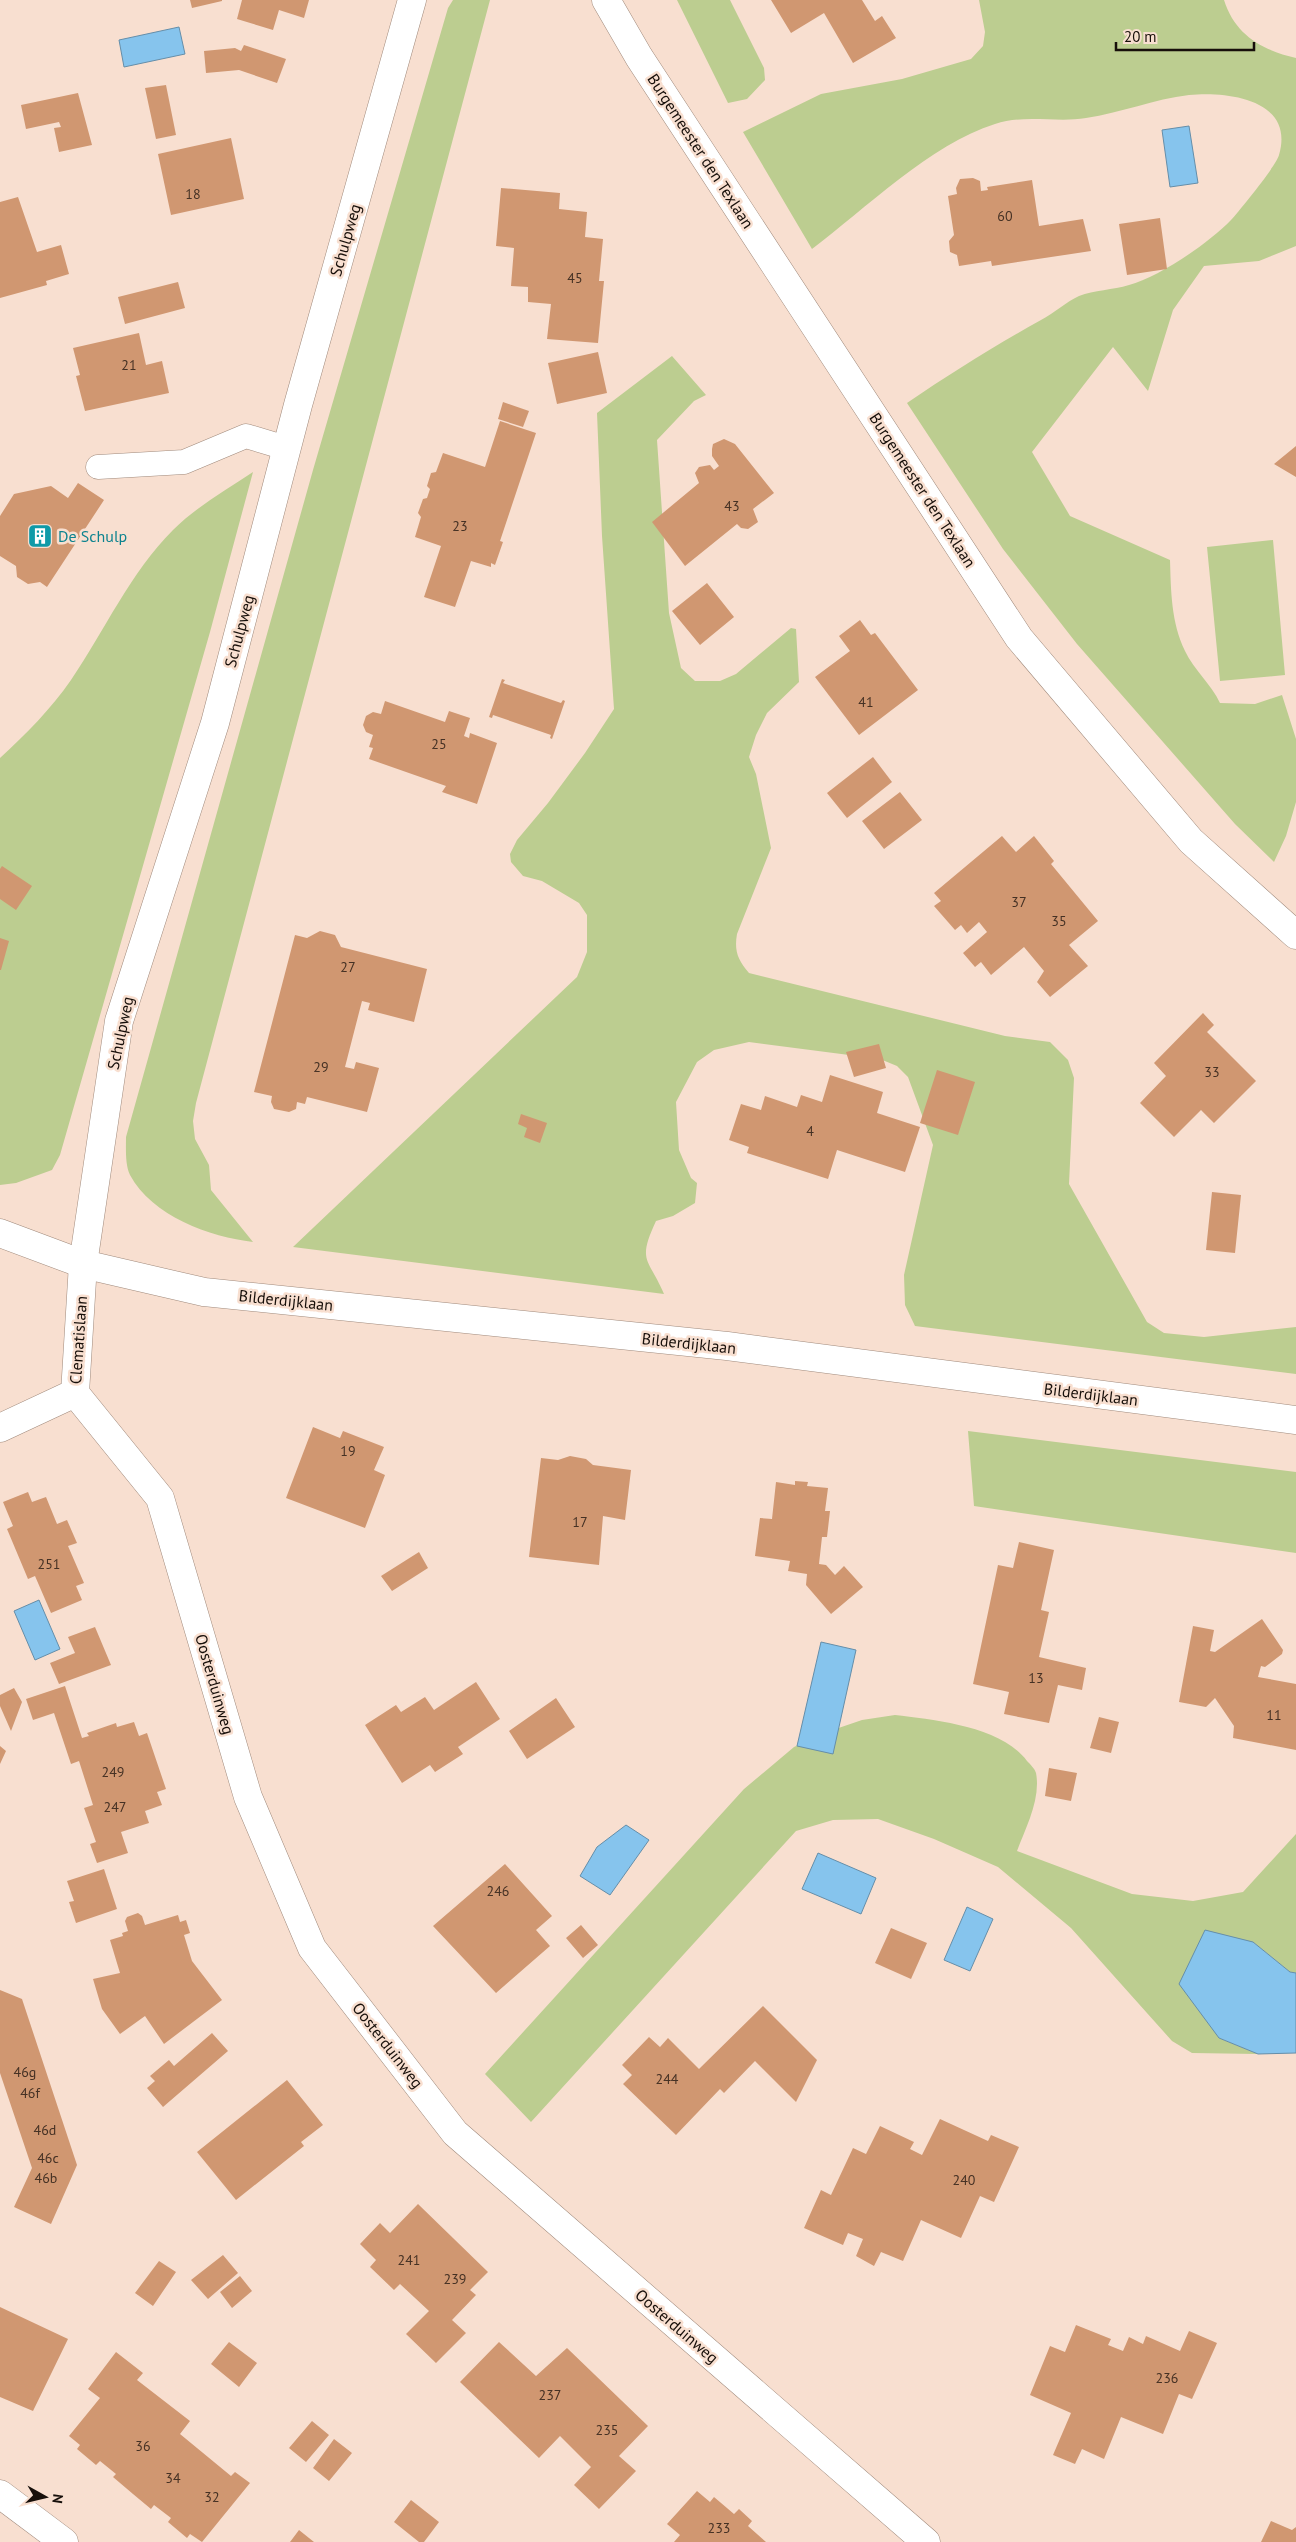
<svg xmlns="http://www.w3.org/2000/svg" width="1296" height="2542" viewBox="0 0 1296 2542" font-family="'PT Sans',sans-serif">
<rect width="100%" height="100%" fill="#f8dfd0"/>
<!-- green -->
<path fill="#bccd90" d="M453,0h37l-294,1103 -3,18 2,18 14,26 2,25 42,52c-43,-5 -101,-26 -123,-67 -5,-10 -4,-27 -4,-38l187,-667 135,-462z
M677,0h53l34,68 1,12 -18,19 -19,4z
M979,0h245c11,35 38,50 72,58v188l-37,15 -55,5 -31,44 -25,81 -35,-44 -81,105 38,64 100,44c1,31 1,62 15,91 9,19 26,33 35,52l35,1 27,-9 14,44v63l-10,34 -12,26 -39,-38 -158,-180 -74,-95 -96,-146c44,-30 87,-57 134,-83 13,-7 25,-18 38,-24 15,-6 34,-6 50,-11 30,-8 80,-42 102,-65 9,-10 45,-54 48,-65 16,-55 -50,-64 -90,-60 -35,4 -68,18 -103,23 -29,5 -62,-4 -91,6 -64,20 -130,85 -183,125l-69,-117 78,-38 81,-15 69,-20 12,-13 2,-14z
M672,356l34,39 -12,6 -37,39 12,173 12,55 14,13h25l16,-7 55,-46 5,1 3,53 -32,31 -11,22 -7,22 7,17 15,74 -34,86c-3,17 1,26 12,39l256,63 45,6 18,18 6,18 -5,106 78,138 17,11 40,4 92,-10v47l-381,-48 -10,-21 -1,-30 29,-130 -25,-68 -11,-11 -17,-7 -131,-17 -35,8 -17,12 -21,40 3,48 12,28 6,5 -2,20 -22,13 -17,5c-19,41 -8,36 8,73l-371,-47 284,-270 10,-25v-37l-8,-12 -37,-22 -19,-5 -12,-14 -1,-8 7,-14 31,-37 37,-50 29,-44 -12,-173 -5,-123z
M253,472l-43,160 -150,523 -8,15 -36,13 -16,2v-427c26,-24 51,-49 71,-78 34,-50 59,-107 102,-150 23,-23 53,-40 80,-58z
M1273,540l12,135 -65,6 -13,-134z
M968,1431l328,41v81l-322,-47z
M895,1715c40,5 106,11 132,46 3,3 8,8 9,12 5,26 -10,54 -19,78l115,43 61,7 50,-9 53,-58v139l-6,-1 -37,-30 -34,96 39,16 -66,-1 -20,-12 -101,-113 -73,-61 -64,-28 -56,-20 -45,1 -37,11 -265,291 -46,-48 259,-285 50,-42 27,-13 41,-14z"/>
<!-- water -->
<path fill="#86c4ed" stroke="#658ea9" d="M179,27l6,27 -61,13 -5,-27z
M1189,126l9,57 -28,4 -8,-57z
M39,1600l21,49 -25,11 -21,-49z
M821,1642l35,8 -23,104 -36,-8z
M626,1825l23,15 -39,55 -30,-19 17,-29z
M818,1853l58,25 -15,36 -59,-25z
M967,1907l26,12 -23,52 -26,-11z
M1205,1930l48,12 37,30 6,1v80l-38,1 -39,-16 -40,-54z"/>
<!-- building -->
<path fill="#d09771" d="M190,0h32v1l-30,7z
M242,0h67l-5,18 -25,-8 -6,20 -36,-11z
M771,0h91l13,21 7,-5 14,22 -43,25 -29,-50 -33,20z
M244,45l42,14 -9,24 -38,-13 -33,3 -2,-22 31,-3 6,3z
M166,85l10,50 -20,4 -11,-51z
M78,93l14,52 -33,7 -5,-24 7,-1 -2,-5 -33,7 -5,-24z
M231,138l13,61 -73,16 -13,-61z
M973,178l7,3 1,10 7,-1 -1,-3 45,-7 7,46 44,-7 8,32 -99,15 -1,-5 -32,5 -2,-11 -7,-3 -1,-11 5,-6 -6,-39 9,-2 -1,-6 4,-9z
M501,188l59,5 -1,16 28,3 -2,25 18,2 -4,42h5l-6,62 -51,-4 4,-35 -23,-2v-15l-17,-1 3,-38 -18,-2z
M18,197l19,55 24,-7 8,29 -23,7 1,4 -47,13v-96z
M1160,218l7,51 -40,6 -8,-51z
M178,282l7,26 -60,16 -7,-27z
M139,333l7,32 16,-4 7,32 -84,18 -9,-35 4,-1 -7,-27z
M598,352l9,41 -50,11 -9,-41z
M503,402l26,9 -6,16 -25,-8z
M500,421l36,12 -36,108 3,1 -8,23 -4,-2v4l-20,-6 -16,46 -31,-10 17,-51 -26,-9 6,-20 -3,-4 5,-14 4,-1 3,-9 -3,-3 4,-13 5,-1 7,-19 42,14z
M724,439l11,5 39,49 -21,16 5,13 -10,7 -7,-1 -4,-4 -52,42 -33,-44 47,-39 -4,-10 4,-6 11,-2 4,5 5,-4 -7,-10v-7l1,-5z
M1296,446v31l-22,-13z
M78,483l26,17 -57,87 -7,-5 -12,2 -11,-7 -1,-11 -16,-10v-40l14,-22 37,-8 17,12z
M707,583l27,34 -34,28 -28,-34z
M860,620l11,15 4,-2 43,57 -59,45 -44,-58 35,-26 -11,-15z
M502,679l3,1 -2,3 58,20 2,-3 2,1 -13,38 -2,-1 1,-3 -58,-20 -1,3 -3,-1z
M385,701l60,21 4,-11 21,7 -6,18 5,2 1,-5 27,10 -20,61 -35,-12 4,-6 -77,-27 4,-11 -4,-1 4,-12 -7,-3 -3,-7 3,-9 7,-4 8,2z
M873,757l19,25 -45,36 -20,-25z
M900,792l22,28 -38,29 -22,-28z
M1002,836l14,16 18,-16 20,25 -3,3 47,57 -29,24 19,21 -38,31 -13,-15 7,-11 -20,-24 -33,28 -10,-13 -6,5 -12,-14 24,-21 -8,-10 -12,11 -6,-8 -6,5 -21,-24 7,-5 -7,-8z
M2,866l30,20 -16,24 -16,-11v-30z
M320,931l15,4 6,12 86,22 -13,53 -46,-12 2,-7 -8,-2 -17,66 9,2 2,-7 23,6 -12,44 -60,-15 -2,7 -8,-2 -1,7 -7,3 -15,-3 -3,-7 1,-6 -18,-4 41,-157 12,3z
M0,938l9,3 -8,29h-1z
M1203,1013l11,12 -7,7 49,49 -42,42 -13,-13 -27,27 -34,-34 26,-27 -12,-13z
M879,1044l7,24 -32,9 -8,-25z
M937,1070l38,12 -17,53 -38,-12z
M830,1075l53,17 -6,21 43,14 -15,45 -68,-22 -9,29 -81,-26 2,-6 -20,-7 12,-36 20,6 4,-14 32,11 4,-12 21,7z
M521,1114l26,9 -7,20 -16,-6 3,-9 -9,-4z
M1212,1192l29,3 -6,58 -29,-3z
M313,1427l27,11 3,-7 41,16 -10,23 11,5 -20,53 -79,-30z
M570,1456l16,3 7,6 38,5 -6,50 -22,-4 -4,49 -70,-8 12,-99 17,2z
M795,1481l13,1 -1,4 21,2 -3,23h5l-3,26h-5l-3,27 7,1 9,10 9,-9 19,21 -32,27 -25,-29 1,-11 -19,-3 2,-10 -35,-5 5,-38 12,1 4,-37 19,3z
M28,1492l4,10 14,-5 11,27 10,-4 10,23 -9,3 16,37 -8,3 6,14 -31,13 -16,-37 -7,3 -21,-50 6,-3 -10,-24z
M1019,1542l35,8 -13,60 8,2 -10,45 47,11 -4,22 -24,-5 -9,38 -45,-9 5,-22 -36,-8 25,-119 15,3z
M419,1552l9,16 -36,23 -11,-15z
M1262,1619l21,31 -1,4 -17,13 -4,-1 -3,11 38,7v66l-63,-12 1,-12 -19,-28 -9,9 -27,-5 14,-76 21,4 -4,21 5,1z
M95,1627l16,38 -52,19 -9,-21 25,-10 -7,-16z
M476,1682l24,37 -42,28 5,7 -28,18 -5,-7 -28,18 -37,-58 31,-20 5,7 24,-15 9,13z
M65,1686l17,52 7,-2 -2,-3 29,-10 1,4 17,-5 5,14 8,-3 19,56 -9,3 5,13 -17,6 4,12 -28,9 7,21 -31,10 -7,-19 6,-2 -12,-34 9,-3 -14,-44 -8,3 -17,-51 -21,7 -7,-21z
M14,1688l8,14 -11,29 -11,-25v-11z
M556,1698l19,29 -48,32 -18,-28z
M1099,1717l20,5 -8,31 -21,-5z
M0,1746l6,5 -6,13z
M1049,1768l28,5 -6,28 -26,-5z
M505,1864l47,52 -16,14 14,16 -54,47 -63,-67z
M104,1869l13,40 -41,14 -7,-21 5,-1 -7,-20z
M138,1913l4,3 3,9 33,-10 2,7 6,-2 4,13 -6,2 8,26 30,39 -58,44 -19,-28 -25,18 -18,-25 -9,-30 27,-6 -10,-33 13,-4 -1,-3 6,-2 -3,-10 2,-4z
M581,1925l17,20 -15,13 -17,-20z
M891,1928l36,15 -16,36 -36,-16z
M0,1990l22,9 55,166 -26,59 -37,-17 18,-39 -32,-95z
M763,2006l54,54 -21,42 -41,-41 -31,32 -4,-4 -44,46 -53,-51 9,-9 -10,-10 27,-28 11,10 8,-9 31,31z
M212,2033l16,18 -65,56 -16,-19 8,-7 -5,-5 19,-16 5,6z
M287,2080l36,45 -22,17 3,4 -68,54 -39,-48z
M940,2119l48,22 3,-6 28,12 -25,55 -14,-6 -19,42 -40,-18 -18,41 -22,-9 -7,14 -18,-10 7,-17 -15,-6 -5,12 -39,-17 17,-38 10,5 22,-47 13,6 14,-28 34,16 -4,7 12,6z
M418,2204l70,68 -18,18 6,5 -24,25 14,13 -30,30 -30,-29 23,-23 -29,-27 -6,6 -24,-23 6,-7 -16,-16 20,-21 10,10z
M223,2255l15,18 -30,26 -17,-19z
M159,2261l17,11 -23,34 -18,-13z
M240,2276l12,15 -20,17 -12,-16z
M0,2307l68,32 -35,72 -33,-14z
M1076,2325l35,14 -3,6 15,6 6,-14 14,7 3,-8 34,15 9,-20 28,12 -25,56 -13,-5 -16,40 -42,-17 -17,42 -22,-10 -7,15 -22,-9 18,-42 -41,-18 20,-49 15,6z
M229,2342l28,21 -18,24 -28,-23z
M499,2342l37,34 31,-28 81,78 -29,30 17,15 -37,38 -25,-24 17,-18 -31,-31 -21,22 -79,-76z
M116,2352l27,21 -6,7 53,41 -10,13 51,42 4,-4 15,11 -48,59 -12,-8 -3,4 -19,-16 3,-4 -17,-13 -3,4 -18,-15 -20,-17 3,-3 -16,-13 -4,4 -19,-16 3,-4 -11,-9 31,-38 -12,-9z
M312,2421l17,14 -23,27 -17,-14z
M334,2439l18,14 -23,28 -16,-13z
M697,2491l13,11 4,-5 20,17 5,-5 13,12 -4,5 18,16h-92l6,-7 -13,-11z
M411,2500l28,22 -15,20h-5l-25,-20z
M1271,2521l21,9 4,-3v15h-35z
M299,2530l15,12h-24z"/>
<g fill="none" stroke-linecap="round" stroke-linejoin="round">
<defs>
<path id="lane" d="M98,467l86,-5 62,-26 40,12"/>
<path id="street" d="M606,0l33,57 380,581 172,203 105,94
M75,1393l85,105 88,299 64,151 143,185 471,409
M75,1393l8,-129 36,-243 96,-298 83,-318 114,-405
M0,1428l75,-35
M0,2494l64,48"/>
<path id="secondary" d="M0,1233l83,31 121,28 523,54 569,74"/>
</defs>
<!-- lane casing -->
<use href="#lane" stroke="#a08a7c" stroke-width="25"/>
<!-- street casing -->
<use href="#street" stroke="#a08a7c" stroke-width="29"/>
<!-- secondary casing -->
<use href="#secondary" stroke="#a08a7c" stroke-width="29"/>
<!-- lane -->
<use href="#lane" stroke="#fff" stroke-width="24"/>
<!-- street -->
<use href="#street" stroke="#fff" stroke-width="28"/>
<!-- secondary -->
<use href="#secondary" stroke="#fff" stroke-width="28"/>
</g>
<!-- icons -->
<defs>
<symbol id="building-square" viewBox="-11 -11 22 22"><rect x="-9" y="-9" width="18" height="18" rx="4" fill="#0f9aa8" stroke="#f8dfd0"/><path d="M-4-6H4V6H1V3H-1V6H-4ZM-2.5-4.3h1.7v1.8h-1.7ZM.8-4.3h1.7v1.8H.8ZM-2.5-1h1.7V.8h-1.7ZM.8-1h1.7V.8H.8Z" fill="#fff"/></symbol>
</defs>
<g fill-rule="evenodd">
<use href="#building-square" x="26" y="522" width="28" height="28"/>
</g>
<g text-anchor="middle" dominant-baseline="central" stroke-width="5" stroke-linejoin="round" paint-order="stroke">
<!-- number labels -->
<g font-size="14" fill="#453124">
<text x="193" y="194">18</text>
<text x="1005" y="216">60</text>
<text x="575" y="278">45</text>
<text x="129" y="365">21</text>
<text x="732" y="506">43</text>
<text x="460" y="526">23</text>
<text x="866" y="702">41</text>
<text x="439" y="744">25</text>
<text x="1019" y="902">37</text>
<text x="1059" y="921">35</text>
<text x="348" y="967">27</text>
<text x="321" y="1067">29</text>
<text x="1212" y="1072">33</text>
<text x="810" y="1131">4</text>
<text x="348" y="1451">19</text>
<text x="580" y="1522">17</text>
<text x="49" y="1564">251</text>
<text x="1036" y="1678">13</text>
<text x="1274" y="1715">11</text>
<text x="113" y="1772">249</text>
<text x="115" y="1807">247</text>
<text x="498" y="1891">246</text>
<text x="25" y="2072">46g</text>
<text x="667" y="2079">244</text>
<text x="30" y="2093">46f</text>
<text x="45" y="2130">46d</text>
<text x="48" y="2158">46c</text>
<text x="46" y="2178">46b</text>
<text x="964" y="2180">240</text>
<text x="409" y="2260">241</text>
<text x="455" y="2279">239</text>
<text x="1167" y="2378">236</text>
<text x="550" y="2395">237</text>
<text x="607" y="2430">235</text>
<text x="143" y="2446">36</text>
<text x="173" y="2478">34</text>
<text x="212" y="2497">32</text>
<text x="719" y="2528">233</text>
</g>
<!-- street labels -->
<g font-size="16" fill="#170f0a" stroke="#f8dfd0">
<text transform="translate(701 151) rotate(57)">Burgemeester den Texlaan</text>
<text transform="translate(345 240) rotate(-74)">Schulpweg</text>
<text transform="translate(923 490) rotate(57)">Burgemeester den Texlaan</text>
<text transform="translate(239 631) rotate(-75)">Schulpweg</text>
<text transform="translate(120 1033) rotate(-78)">Schulpweg</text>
<text transform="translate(286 1300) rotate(6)">Bilderdijklaan</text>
<text transform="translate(78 1340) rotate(-86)">Clematislaan</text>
<text transform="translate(689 1343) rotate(6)">Bilderdijklaan</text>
<text transform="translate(1091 1394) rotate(7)">Bilderdijklaan</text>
<text transform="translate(215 1684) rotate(74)">Oosterduinweg</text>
<text transform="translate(388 2045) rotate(52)">Oosterduinweg</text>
<text transform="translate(677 2326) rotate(41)">Oosterduinweg</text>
</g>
<!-- culture labels -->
<g font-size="16" fill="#0d838f" stroke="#f8dfd0" text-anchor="start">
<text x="58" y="536">De Schulp</text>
</g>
</g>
<!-- north arrow -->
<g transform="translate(45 2497) rotate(98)" stroke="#f8dfd0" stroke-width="4" paint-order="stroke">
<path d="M0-4L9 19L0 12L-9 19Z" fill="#170f0a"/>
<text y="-8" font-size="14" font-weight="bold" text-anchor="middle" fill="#170f0a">N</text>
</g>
<!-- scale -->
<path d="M1116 42v8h138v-8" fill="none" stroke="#170f0a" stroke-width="2.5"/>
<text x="1124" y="42" font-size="15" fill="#170f0a" stroke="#f8dfd0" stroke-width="4" paint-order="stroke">20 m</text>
</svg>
